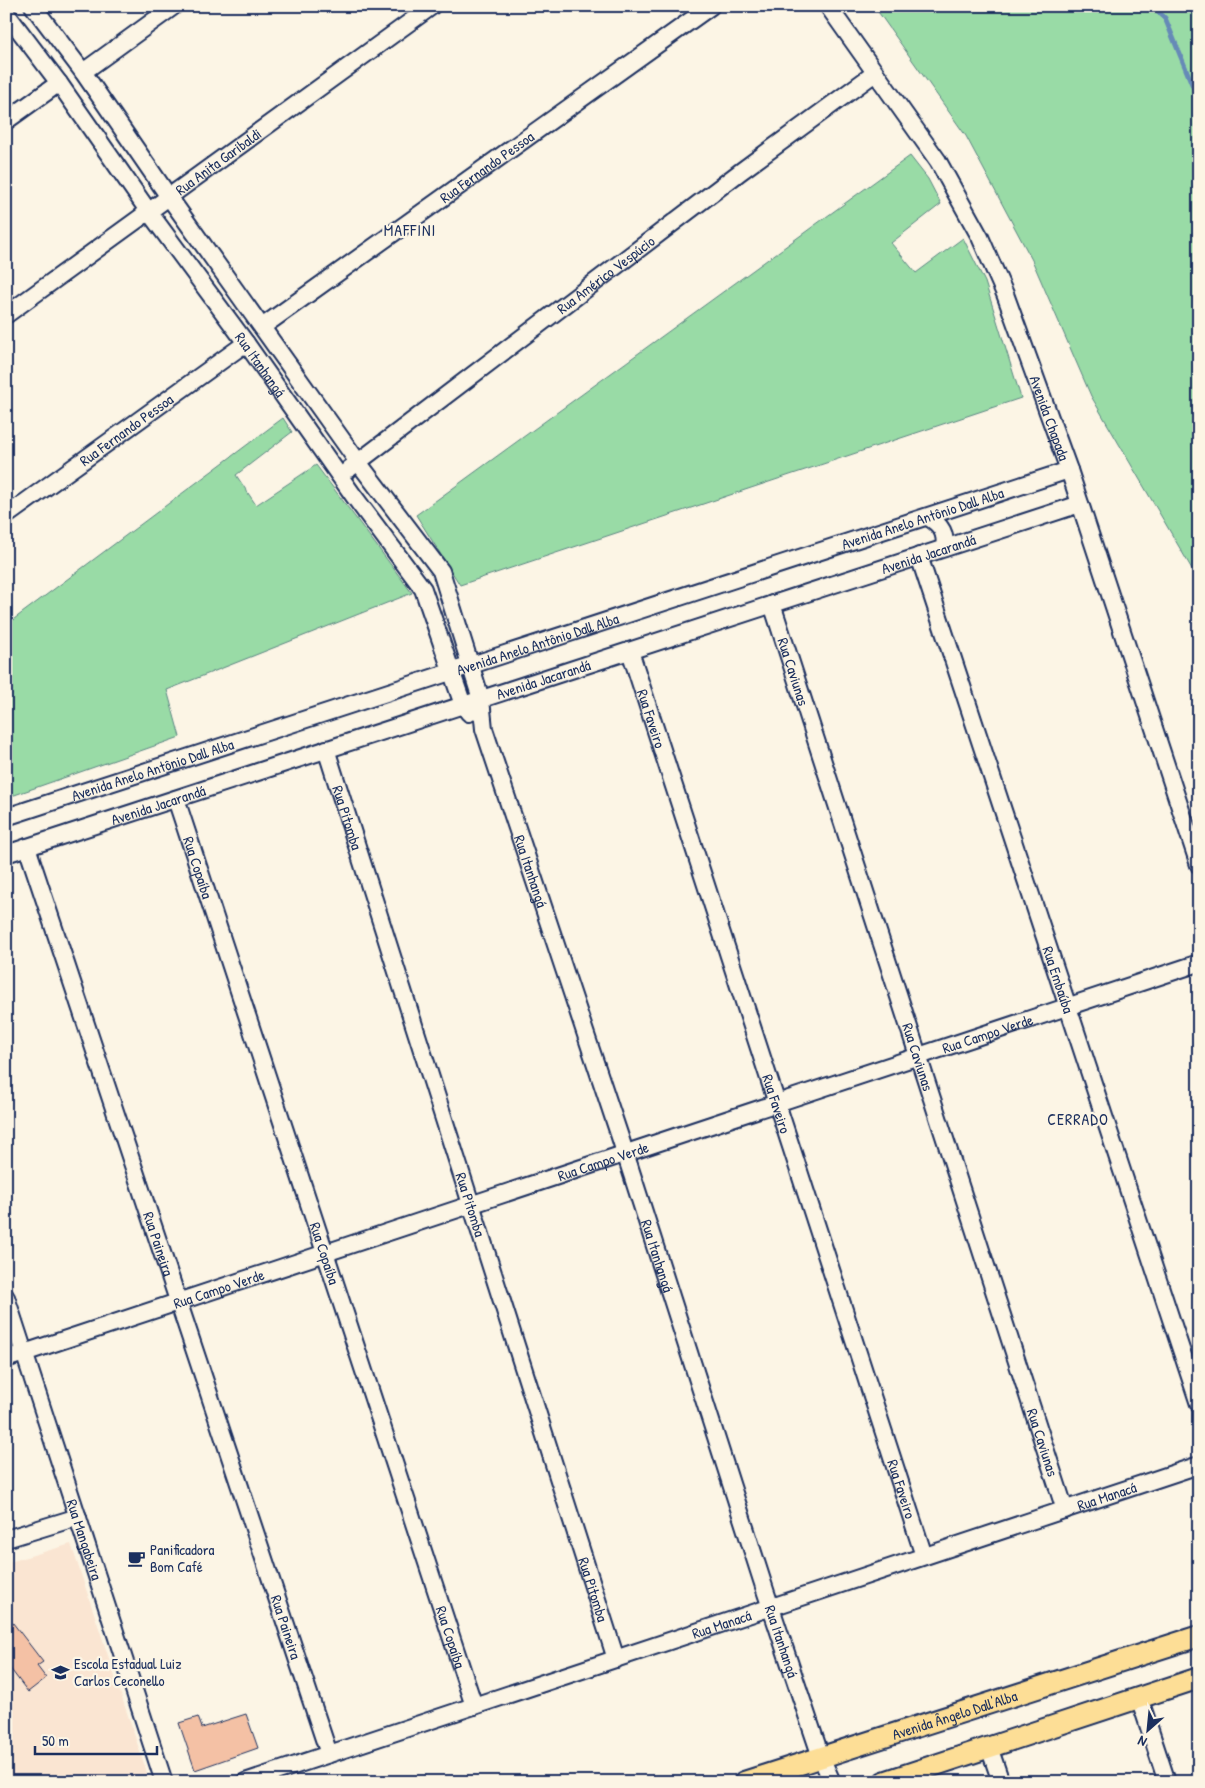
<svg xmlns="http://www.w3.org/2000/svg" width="1205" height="1788" viewBox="0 0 1205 1788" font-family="'Patrick Hand',sans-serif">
<rect width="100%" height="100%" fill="#fcf5e5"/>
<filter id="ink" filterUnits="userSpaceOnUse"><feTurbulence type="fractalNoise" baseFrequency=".02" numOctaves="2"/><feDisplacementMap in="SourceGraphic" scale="10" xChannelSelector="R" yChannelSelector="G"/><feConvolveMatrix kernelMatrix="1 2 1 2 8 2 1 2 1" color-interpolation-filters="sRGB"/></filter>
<g filter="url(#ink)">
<!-- built -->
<path fill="#fae5d2" d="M71,1544l79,238h-144v-219z"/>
<!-- green -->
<path fill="#99dba6" stroke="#5a8582" d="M874,6h325v575l-108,-185 -59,-136 -66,-124z
M910,156l18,23 13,25 -50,39 25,30 47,-35 22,44 36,116 -561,187 -44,-70z
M283,418l9,14 -56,43 20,30 60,-40 96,128 -245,97 13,47 -174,61v-173z"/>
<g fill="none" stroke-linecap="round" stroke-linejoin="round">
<!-- stream -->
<path stroke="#668ab7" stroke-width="5" d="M1152,6l13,12 34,83"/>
</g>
<!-- building -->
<path fill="#f4c1a5" stroke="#1b2f5e" d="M6,1614l37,48 -6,4 9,12 -18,14 -22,-29z
M246,1714l12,34 -63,22 -16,-47 19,-6 4,11z"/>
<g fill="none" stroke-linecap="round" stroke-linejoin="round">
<defs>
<g id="minor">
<path id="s1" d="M33,6l50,66 86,125 189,265 83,109 40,128 3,30 136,408 146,456 55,164 11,25"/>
<path id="s2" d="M828,6l110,155 42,76 25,57 64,176 130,395"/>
<path id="s3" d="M6,13l53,70 90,129 97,131 107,152 70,94 40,116 6,8"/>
<path d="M83,72l91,-66"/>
<path d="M6,121l53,-38"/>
<path id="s4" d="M6,315l426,-309"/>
<path id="s5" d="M262,327l449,-321"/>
<path id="s6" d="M349,469l391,-297 135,-99"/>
<path id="s7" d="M6,516l240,-173"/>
<path d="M928,517c12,7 19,16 16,31"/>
<path id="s8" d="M919,556l280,848"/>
<path id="s9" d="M772,604l293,906"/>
<path id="s10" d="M630,651l294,905"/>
<path id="s11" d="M326,749l290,910"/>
<path id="s12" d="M176,799l298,907"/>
<path id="s13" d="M6,817l1063,-347"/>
<path id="s14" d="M27,847l302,907"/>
<path id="s15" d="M6,854l1074,-350"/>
<path id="s16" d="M6,1297l158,485"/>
<path id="s17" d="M6,1359l1193,-396"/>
<path d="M6,1539l72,-22"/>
<path d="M1139,1697l28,85"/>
<path d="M989,1747l12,35"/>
<path id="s18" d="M245,1782l954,-317"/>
</g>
<g id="major">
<path id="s19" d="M744,1782l455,-146"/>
<path d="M884,1782l315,-104"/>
</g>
</defs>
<!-- minor casing -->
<use href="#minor" stroke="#1b2f5e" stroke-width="20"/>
<!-- major casing -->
<use href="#major" stroke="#1b2f5e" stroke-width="24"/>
<!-- minor -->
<use href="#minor" stroke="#fcf5e5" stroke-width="16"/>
<!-- major -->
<use href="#major" stroke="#fdde96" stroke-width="20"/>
</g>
</g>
<!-- icons -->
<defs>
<symbol id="cafe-bare" viewBox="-9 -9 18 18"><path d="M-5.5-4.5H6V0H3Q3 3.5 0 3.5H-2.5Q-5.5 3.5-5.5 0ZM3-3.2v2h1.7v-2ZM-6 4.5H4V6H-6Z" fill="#1b2f5e" stroke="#fcf5e5" stroke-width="2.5" paint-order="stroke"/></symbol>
<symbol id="school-bare" viewBox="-9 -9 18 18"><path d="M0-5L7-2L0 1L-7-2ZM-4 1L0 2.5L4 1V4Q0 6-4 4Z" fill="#1b2f5e" stroke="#fcf5e5" stroke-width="2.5" paint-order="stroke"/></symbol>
</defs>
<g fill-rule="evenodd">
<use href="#cafe-bare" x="124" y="1546" width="25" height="25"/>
<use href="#school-bare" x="48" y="1660" width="25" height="25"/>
</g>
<g text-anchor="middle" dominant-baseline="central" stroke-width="4.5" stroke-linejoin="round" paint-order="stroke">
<!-- street labels -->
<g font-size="15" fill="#1b2f5e" stroke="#fcf5e5">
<text stroke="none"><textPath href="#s4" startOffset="262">Rua Anita Garibaldi</textPath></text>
<text stroke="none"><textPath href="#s5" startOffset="276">Rua Fernando Pessoa</textPath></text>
<text stroke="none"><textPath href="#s6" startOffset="322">Rua Américo Vespúcio</textPath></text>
<text stroke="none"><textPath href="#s3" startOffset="434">Rua Itanhangá</textPath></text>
<text stroke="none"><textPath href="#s2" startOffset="471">Avenida Chapada</textPath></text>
<text stroke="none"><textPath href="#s7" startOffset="148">Rua Fernando Pessoa</textPath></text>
<text stroke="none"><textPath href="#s13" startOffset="964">Avenida Anelo Antônio Dall Alba</textPath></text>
<text stroke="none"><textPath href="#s15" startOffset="970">Avenida Jacarandá</textPath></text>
<text stroke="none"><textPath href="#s13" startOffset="559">Avenida Anelo Antônio Dall Alba</textPath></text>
<text stroke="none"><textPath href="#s9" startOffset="71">Rua Caviunas</textPath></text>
<text stroke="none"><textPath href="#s15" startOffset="565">Avenida Jacarandá</textPath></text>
<text stroke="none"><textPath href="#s10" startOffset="71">Rua Faveiro</textPath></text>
<text stroke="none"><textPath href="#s13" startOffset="154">Avenida Anelo Antônio Dall Alba</textPath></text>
<text stroke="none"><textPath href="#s15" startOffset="160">Avenida Jacarandá</textPath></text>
<text stroke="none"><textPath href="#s11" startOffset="72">Rua Pitomba</textPath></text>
<text stroke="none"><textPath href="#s12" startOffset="72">Rua Copaíba</textPath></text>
<text stroke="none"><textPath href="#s1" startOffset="1011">Rua Itanhangá</textPath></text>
<text stroke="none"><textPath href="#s8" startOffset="446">Rua Embaúba</textPath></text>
<text stroke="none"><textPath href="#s17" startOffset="1034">Rua Campo Verde</textPath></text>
<text stroke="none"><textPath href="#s9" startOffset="476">Rua Caviunas</textPath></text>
<text stroke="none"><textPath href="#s10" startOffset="476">Rua Faveiro</textPath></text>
<text stroke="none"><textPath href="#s17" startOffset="629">Rua Campo Verde</textPath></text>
<text stroke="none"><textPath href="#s11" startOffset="478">Rua Pitomba</textPath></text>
<text stroke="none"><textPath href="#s14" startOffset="418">Rua Paineira</textPath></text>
<text stroke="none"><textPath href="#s12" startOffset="478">Rua Copaíba</textPath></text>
<text stroke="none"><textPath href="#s1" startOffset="1416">Rua Itanhangá</textPath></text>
<text stroke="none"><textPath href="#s17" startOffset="224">Rua Campo Verde</textPath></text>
<text stroke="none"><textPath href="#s9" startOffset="881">Rua Caviunas</textPath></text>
<text stroke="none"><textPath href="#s10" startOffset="881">Rua Faveiro</textPath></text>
<text stroke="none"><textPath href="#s18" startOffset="908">Rua Manacá</textPath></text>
<text stroke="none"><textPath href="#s16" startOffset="255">Rua Mangabeira</textPath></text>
<text stroke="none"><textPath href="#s11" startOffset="882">Rua Pitomba</textPath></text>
<text stroke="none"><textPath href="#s18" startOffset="502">Rua Manacá</textPath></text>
<text stroke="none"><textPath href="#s14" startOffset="822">Rua Paineira</textPath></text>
<text stroke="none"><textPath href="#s12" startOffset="882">Rua Copaíba</textPath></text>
<text stroke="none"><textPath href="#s1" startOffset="1821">Rua Itanhangá</textPath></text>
<text stroke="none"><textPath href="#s19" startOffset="221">Avenida Ângelo Dall'Alba</textPath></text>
</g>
<!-- poi labels -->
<g font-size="15" fill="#1b2f5e" stroke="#fcf5e5" text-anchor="start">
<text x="150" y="1549">Panificadora<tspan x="150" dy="17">Bom Café</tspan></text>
<text x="74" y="1663">Escola Estadual Luiz<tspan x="74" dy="17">Carlos Ceconello</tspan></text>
</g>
<!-- neighbourhood labels -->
<g font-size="16" letter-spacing="1" fill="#1b2f5e" stroke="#fcf5e5">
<text x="410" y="230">MAFFINI</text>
<text x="1078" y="1119">CERRADO</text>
</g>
</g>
<!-- margin -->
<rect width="1205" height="1788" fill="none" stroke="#fcf5e5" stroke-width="25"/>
<rect x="12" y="12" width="1180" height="1763" fill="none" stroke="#1b2f5e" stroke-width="2" filter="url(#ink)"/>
<!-- north arrow -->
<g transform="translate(1148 1730) rotate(207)" stroke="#fcf5e5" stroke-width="4" paint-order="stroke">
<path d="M0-4L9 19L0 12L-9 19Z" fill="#1b2f5e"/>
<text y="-8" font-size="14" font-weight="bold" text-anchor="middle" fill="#1b2f5e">N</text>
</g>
<!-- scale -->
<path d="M35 1746v8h122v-8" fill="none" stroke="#1b2f5e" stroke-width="2.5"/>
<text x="42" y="1746" font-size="15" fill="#1b2f5e" stroke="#fcf5e5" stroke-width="4" paint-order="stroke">50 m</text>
</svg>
